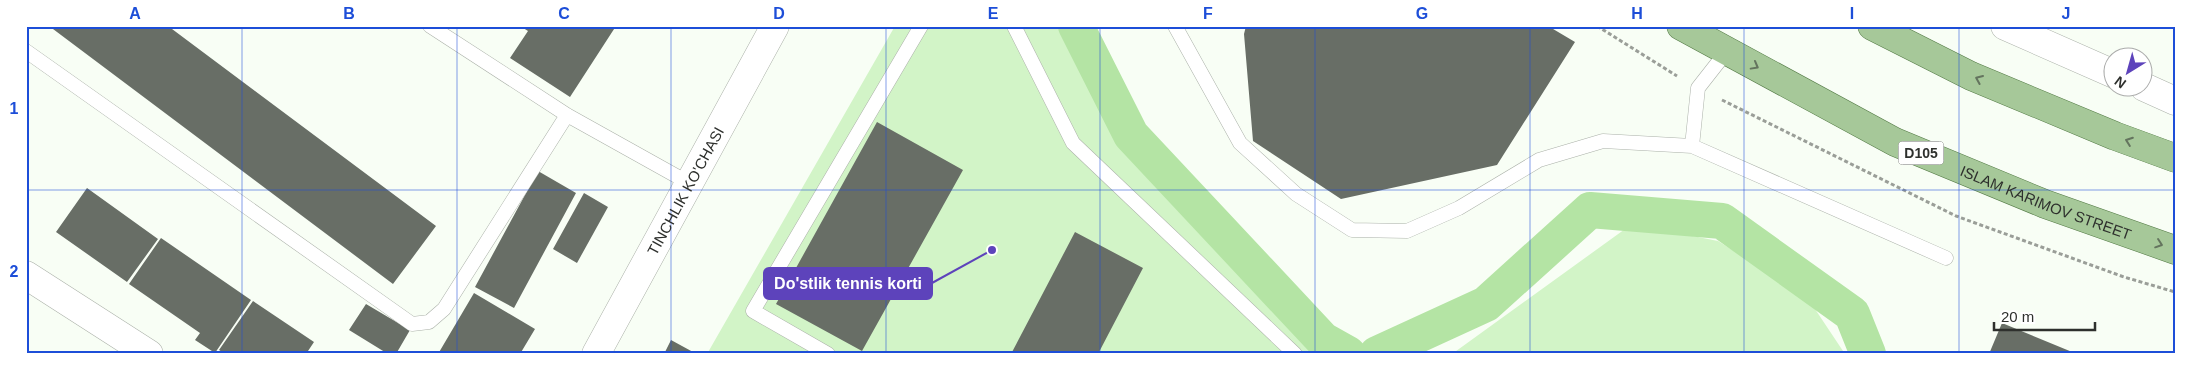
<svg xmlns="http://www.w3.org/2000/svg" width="2201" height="380" viewBox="0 0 2201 380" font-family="Helvetica,sans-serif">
<rect width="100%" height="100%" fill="#f8fef5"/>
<!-- pitch -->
<path fill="#d2f4c7" d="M895,26h173l51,120 199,208h-611z
M1632,224l86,17 89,56 38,57h-393z"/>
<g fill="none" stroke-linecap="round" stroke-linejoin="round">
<!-- canal -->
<path stroke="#b4e4a4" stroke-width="36" d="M1076,26l55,109 192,205 25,14
M1377,354l109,-50 104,-94 132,11 130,93 16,40"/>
</g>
<!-- building -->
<path fill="#686e66" d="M49,26h119l268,200 -43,58z
M520,26h96l-46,71 -60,-39 18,-27z
M1246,26h302l27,16 -78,123 -156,34 -88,-58 -9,-107z
M877,122l86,48 -101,181 -86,-47z
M538,171l38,22 -62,115 -39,-21z
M87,188l71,51 -31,43 -71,-50z
M584,193l24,14 -31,56 -24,-14z
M1075,232l68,36 -45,86h-87z
M161,238l90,62 -36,53 -20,-13 5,-7 -71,-49z
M474,293l61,36 -15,25h-82z
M253,301l61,41 -8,12h-81l-6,-4z
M366,304l44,26 -14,24h-8l-39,-24z
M2002,323l75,31h-88z
M671,340l22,12 -1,2h-28z"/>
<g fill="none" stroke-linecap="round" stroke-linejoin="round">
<defs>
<path id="service" d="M430,26l137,89 122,68
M1014,26l59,117 222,211
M1175,26l65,117 56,51 56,36 55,1 52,-23 80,-48 64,-19 89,5
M26,51l386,273 17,-2 15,-13 123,-194
M1727,51l-29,37 -6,58 254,112
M828,354l-75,-43 168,-285"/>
<path id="minor" d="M2005,26l109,48
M2144,87l31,14
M26,275l123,79"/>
<g id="tertiary">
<path id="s1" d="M596,354l179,-328"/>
</g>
<g id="primary">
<path id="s2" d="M1681,26l214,116 150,62 130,46"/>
<path d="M1872,26l99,50 144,60 60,22"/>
</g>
</defs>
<!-- service casing -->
<use href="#service" stroke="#abb1a9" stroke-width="15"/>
<!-- minor casing -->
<use href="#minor" stroke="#abb1a9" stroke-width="29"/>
<!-- tertiary casing -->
<use href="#tertiary" stroke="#abb1a9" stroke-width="29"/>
<!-- primary casing -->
<use href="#primary" stroke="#557b47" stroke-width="29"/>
<!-- path -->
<path stroke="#9a9e98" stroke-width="3" stroke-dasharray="4 2.5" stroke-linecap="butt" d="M1597,26l80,50
M1722,100l234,116 168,61 51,15"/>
<!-- service -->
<use href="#service" stroke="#fff" stroke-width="14"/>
<!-- minor -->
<use href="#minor" stroke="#fff" stroke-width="28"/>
<!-- tertiary -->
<use href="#tertiary" stroke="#fff" stroke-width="28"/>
<!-- primary -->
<use href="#primary" stroke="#a6c899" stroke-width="28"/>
</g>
<!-- one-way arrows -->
<defs><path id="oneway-chevron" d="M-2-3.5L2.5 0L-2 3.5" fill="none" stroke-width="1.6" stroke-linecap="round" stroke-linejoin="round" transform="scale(1.25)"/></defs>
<g stroke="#64745e">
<use href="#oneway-chevron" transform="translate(1755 66) rotate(29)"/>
<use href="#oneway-chevron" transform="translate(1979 79) rotate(-157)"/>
<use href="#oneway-chevron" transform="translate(2129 141) rotate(-160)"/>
<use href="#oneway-chevron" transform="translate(2159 244) rotate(19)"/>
</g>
<!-- grid -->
<path fill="none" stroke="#1d4ed8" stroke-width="1" stroke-opacity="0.55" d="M242,26v328M457,26v328M671,26v328M886,26v328M1100,26v328M1315,26v328M1530,26v328M1744,26v328M1959,26v328M26,190h2149"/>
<g text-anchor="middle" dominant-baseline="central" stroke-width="5" stroke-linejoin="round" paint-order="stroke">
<!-- shield labels -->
<rect fill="#fff" stroke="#6d6e6c" stroke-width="1" x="1898.5" y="141.5" width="45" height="23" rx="4"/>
<g font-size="14" font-weight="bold" fill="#2e302d">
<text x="1921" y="153">D105</text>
</g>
<!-- street labels -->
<g font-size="15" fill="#2e302d" stroke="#fff">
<text stroke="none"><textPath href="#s1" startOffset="186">TINCHLIK KO'CHASI</textPath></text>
<text stroke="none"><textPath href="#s2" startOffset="406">ISLAM KARIMOV STREET</textPath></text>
</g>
</g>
<!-- callouts -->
<path fill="none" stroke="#5d43bb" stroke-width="2" d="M992 250L932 283"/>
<circle fill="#5d43bb" stroke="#fff" stroke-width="2" cx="992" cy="250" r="5"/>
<rect fill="#5d43bb" stroke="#5d43bb" stroke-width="2" x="764" y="268" width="168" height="31" rx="5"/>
<g font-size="16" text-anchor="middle" font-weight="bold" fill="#fff">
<text x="848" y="289">Do'stlik tennis korti</text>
</g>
<!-- border -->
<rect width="2201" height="380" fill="none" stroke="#ffffff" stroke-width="55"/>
<!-- north arrow -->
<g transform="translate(2128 72) rotate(217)"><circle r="24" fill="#ffffff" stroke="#abacab"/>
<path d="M0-4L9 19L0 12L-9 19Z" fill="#5d43bb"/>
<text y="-8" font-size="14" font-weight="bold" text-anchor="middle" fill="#2e302d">N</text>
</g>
<!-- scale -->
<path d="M1994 322v8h101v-8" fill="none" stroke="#2e302d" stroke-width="2.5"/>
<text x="2001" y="322" font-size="15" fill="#2e302d" stroke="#ffffff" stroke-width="4" paint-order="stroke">20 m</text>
<rect x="28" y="28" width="2146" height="324" fill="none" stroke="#1d4ed8" stroke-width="2"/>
<g font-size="16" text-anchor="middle" font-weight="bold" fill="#1d4ed8">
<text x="135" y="19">A</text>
<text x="349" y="19">B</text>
<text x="564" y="19">C</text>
<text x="779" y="19">D</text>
<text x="993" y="19">E</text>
<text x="1208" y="19">F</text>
<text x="1422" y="19">G</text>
<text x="1637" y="19">H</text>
<text x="1852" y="19">I</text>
<text x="2066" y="19">J</text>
<text x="14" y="114">1</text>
<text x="14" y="277">2</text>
</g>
</svg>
